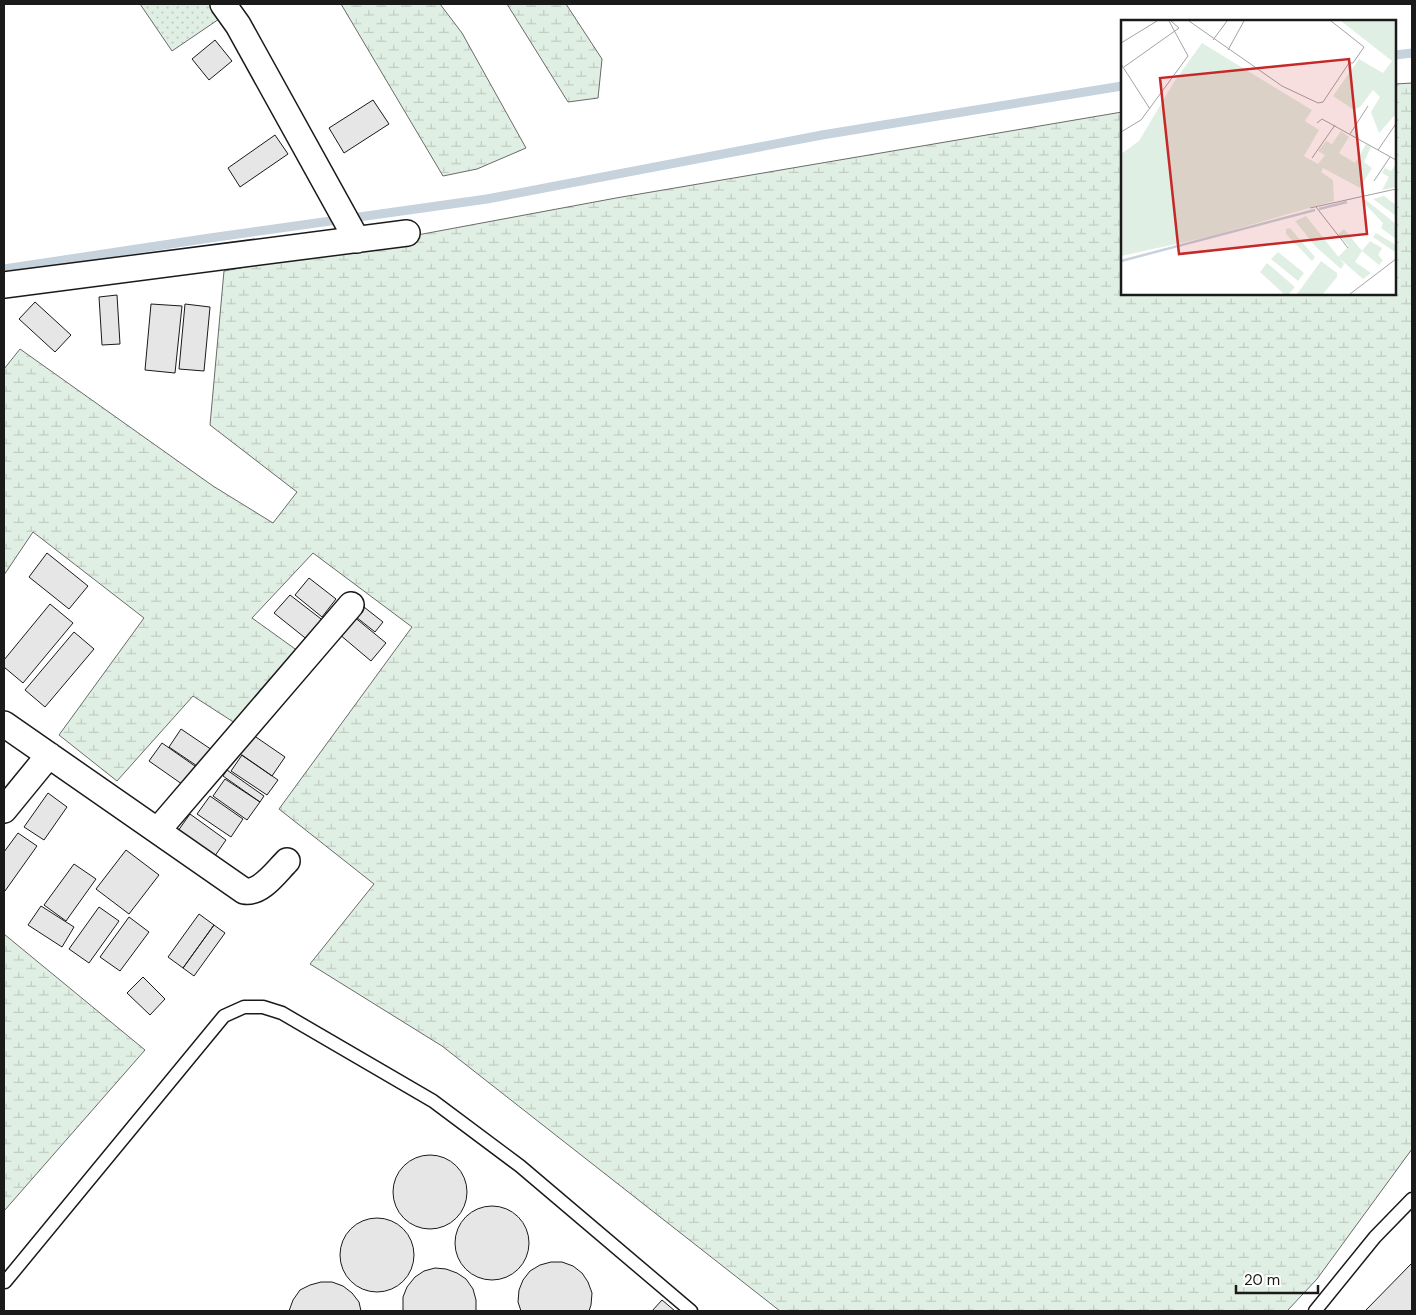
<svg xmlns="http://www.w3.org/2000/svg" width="1416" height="1315" viewBox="0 0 1416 1315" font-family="'DM Sans',sans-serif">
<defs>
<pattern id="grass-dots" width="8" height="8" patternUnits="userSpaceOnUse" patternTransform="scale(1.25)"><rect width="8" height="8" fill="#e0efe3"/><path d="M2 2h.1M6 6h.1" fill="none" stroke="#c0ccc2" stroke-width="1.8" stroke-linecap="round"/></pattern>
<pattern id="wetland-marsh" width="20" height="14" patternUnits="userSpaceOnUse" patternTransform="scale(1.25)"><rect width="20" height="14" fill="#e0efe3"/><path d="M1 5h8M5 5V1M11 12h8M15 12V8" fill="none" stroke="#c0ccc2"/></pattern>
</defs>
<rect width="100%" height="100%" fill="#fff"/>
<!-- grass -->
<path fill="url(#grass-dots)" stroke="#6a6a6a" d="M140,4h72l10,13 -50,34z"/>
<!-- wetland -->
<path fill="url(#wetland-marsh)" stroke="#6a6a6a" d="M341,4h99l22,29 64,115 -49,21 -34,7z
M507,4h59l36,55 -4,39 -30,4z
M1412,83v1066l-95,130 -30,32h-507l-338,-265 -132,-82 64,-80 -95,-75 133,-182 -99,-74 -61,65 46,33 -63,72 -42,-27 -76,85 -58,-46 85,-117 -111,-86 -29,43v-206l16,-20 193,137 60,37 24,-31 -87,-67 14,-154 392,-73 506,-86v182h273v-210z
M4,934l141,116 -141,161z"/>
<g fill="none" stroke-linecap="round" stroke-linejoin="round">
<!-- stream -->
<path stroke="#c6d2dc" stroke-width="9" d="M1395,55l17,-2
M4,269l206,-31 277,-39 335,-64 300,-49"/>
</g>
<!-- building -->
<path fill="#e6e6e6" stroke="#1a1a1a" d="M215,40l17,21 -23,19 -17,-21z
M373,100l16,24 -45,29 -15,-25z
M275,135l13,19 -48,33 -12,-19z
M117,295l3,49 -18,1 -3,-48z
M35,302l36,33 -16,17 -36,-33z
M151,304l31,2 -7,67 -30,-3z
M185,304l25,3 -6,64 -25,-2z
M47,553l41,33 -19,23 -40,-32z
M309,578l27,21 -14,18 -27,-22z
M290,595l35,27 -16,19 -35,-28z
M50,604l23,19 -50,60 -19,-16v-7z
M364,607l19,15 -8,10 -19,-15z
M353,616l33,27 -15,18 -32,-27z
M74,632l20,17 -49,58 -20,-17z
M181,729l34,23 -12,18 -34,-23z
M253,735l32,22 -13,19 -32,-22z
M162,743l40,28 -13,18 -40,-28z
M242,755l36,25 -11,15 -36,-24z
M227,770l37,26 -4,6 -37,-26z
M225,779l35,23 -13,18 -34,-24z
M48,793l19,14 -23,33 -20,-13z
M210,796l33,23 -12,18 -34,-23z
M190,814l36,26 -16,23 -37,-25z
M18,833l19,13 -32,45 -1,-1v-38z
M126,850l33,25 -30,39 -33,-25z
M74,864l22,15 -30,42 -22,-16z
M41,906l33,21 -12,20 -34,-22z
M99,907l20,14 -30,42 -20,-14z
M199,914l15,11 -31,43 -15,-11z
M129,917l20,15 -29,39 -20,-14z
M214,925l11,8 -31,43 -11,-8z
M143,977l22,22 -15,16 -23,-22z
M393 1192a37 37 0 1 1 74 0a37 37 0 1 1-74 0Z
M455 1243a37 37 0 1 1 74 0a37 37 0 1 1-74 0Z
M340 1255a37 37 0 1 1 74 0a37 37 0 1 1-74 0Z
M551,1262h11l11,4 9,7 6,9 4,11 -1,12 -2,6h-68l-3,-9 1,-12 4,-10 7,-9 10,-6z
M1412,1263v48h-47z
M435,1268l11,1 11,4 9,6 7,10 3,11v11h-73v-14l4,-10 8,-10 9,-6z
M321,1282h11l11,4 9,7 7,9 2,9h-72l4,-11 7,-10 10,-5z
M662,1300l13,11h-23z"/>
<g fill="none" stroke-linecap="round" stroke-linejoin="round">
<defs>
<path id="service" d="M4,1282h1l219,-266 20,-9h19l19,6 151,88 87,65 171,145
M1315,1311l60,-74 37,-38"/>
<path id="minor" d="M223,4l15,21 119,215
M4,285l403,-52
M4,724l240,167c17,3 32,-19 43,-30
M4,810l45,-55
M158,830l193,-225"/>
</defs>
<!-- service casing -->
<use href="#service" stroke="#1a1a1a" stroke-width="15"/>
<!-- minor casing -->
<use href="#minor" stroke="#1a1a1a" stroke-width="28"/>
<!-- service -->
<use href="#service" stroke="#fff" stroke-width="12"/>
<!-- minor -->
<use href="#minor" stroke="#fff" stroke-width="25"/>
</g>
<!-- overview -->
<g transform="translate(1121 20)">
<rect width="275" height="275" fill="#fff"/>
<path d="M223,209l18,22 -7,11 16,11 -8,6 -25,-22 11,-11 -12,-11z" fill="#e0efe3"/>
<path d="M220,1h55v93l-17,19 -8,-21 9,-15 -7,-7 -13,17 -6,3 -21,-14 26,-37 24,14 9,-12zM81,23l110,67 -7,11 14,9 -15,26 14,8 7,-9 -7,-4 8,-10 6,3 9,-13 8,6 -10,16 16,10 11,-19 5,3 -7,15 8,6 -12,20 -37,-20 -2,4 12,8 1,21 -122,35 -91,20v-102l18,-13 35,-59zM275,144v23l-14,3 7,-13 -7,-4 3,-5 6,3zM263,176l12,9v11l-23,-17zM245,180l30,24v15l-15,-11 2,-5 -21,-22zM185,196l38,48 -3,5 -25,-22 -21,-26zM169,208l25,29 -3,4 -26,-27v-5zM255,213l20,12 -1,7 -22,-15zM249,221l12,7 -4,7 5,5 -4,5 -17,-14zM157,232l26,21 -6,8 -27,-22zM200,241l16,12v4l-14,17h-26zM146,243l28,24 -6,7h-5l-24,-22z" fill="#e0efe3"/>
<path fill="none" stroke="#c6d2dc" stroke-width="2.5" d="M198,189l28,-7M0,241l194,-51"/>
<path fill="none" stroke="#a3a3a3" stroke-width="1" d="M68,1l93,65 36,17 5,-1 26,-39h4l11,-16 -33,-26M92,20l14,-19M0,23l36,-22M107,30l16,-29M0,44l29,45M3,47l55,-39 -8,-7M196,103l5,-4 74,41M0,112l20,-12 47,-64 -19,-35M229,114l18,-28M257,130l17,-25M191,138l23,-33M253,161l16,-24M195,187l32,41M189,188l86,-19M229,274l46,-35"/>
<path fill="#c62828" fill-opacity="0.15" stroke="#c62828" stroke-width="2.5" d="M228,39l18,175 -188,20 -19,-176z"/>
<rect width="275" height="275" fill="none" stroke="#1a1a1a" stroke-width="2.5"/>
</g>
<!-- border -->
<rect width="1416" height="1315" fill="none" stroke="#1a1a1a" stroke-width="10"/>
<!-- scale -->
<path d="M1236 1285v8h82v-8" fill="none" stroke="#1a1a1a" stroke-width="2.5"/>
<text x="1244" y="1285" font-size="15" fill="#1a1a1a" stroke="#ffffff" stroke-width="4" paint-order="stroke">20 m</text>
</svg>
